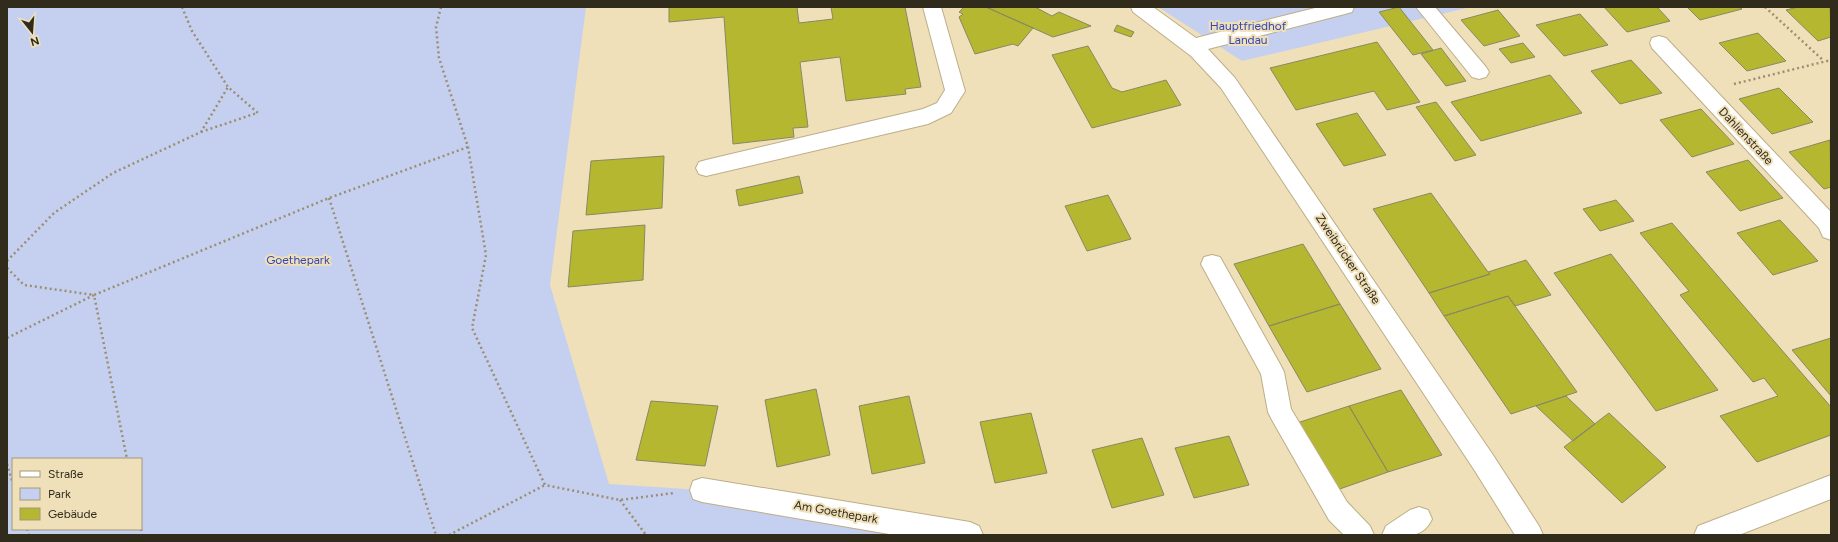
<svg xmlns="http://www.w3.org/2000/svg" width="1838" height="542" viewBox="0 0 1838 542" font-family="Figtree,sans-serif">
<rect width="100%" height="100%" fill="#efe0b9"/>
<!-- green -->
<path fill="#c5d0f0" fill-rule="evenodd" d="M7,7h579l-36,278 59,199 93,6 268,45h-963zM13,459h128v70h-128z
M1158,7h313l-229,54z"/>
<!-- building -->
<path fill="#b6b730" stroke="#878963" d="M669,7h128l2,16 34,-4 -2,-12h74l16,80 -16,2 1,5 -60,7 -6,-44 -40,5 8,65 -15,1 1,9 -61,7 -9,-127 -55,5z
M964,7h22l47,21 -15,18 -5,-2 -38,10 -16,-37 4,-3 -4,-2z
M986,7h49l17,9 7,-4 32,14 -38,11z
M1399,7l34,43 -20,5 -34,-43z
M1604,7h53l13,14 -43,11z
M1687,7h53l2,2 -42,11z
M1798,7h32l1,30 -13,4 -32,-31z
M1498,10l22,26 -36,10 -23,-26z
M1580,14l28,31 -44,11 -28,-31z
M1117,25l17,7 -3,5 -17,-6z
M1758,33l28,28 -39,10 -28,-28z
M1377,42l43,60 -33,8 -13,-19 -78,19 -26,-42z
M1523,43l12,14 -24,6 -12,-14z
M1088,46l24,42 10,4 44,-12 15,25 -89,23 -40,-73z
M1441,48l25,33 -20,5 -25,-32z
M1631,60l31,33 -42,11 -29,-33z
M1550,75l32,38 -101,28 -30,-39z
M1779,88l34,34 -41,12 -33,-35z
M1436,102l40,53 -21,6 -39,-54z
M1701,109l33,35 -42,13 -32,-37z
M1357,113l29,42 -42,11 -28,-42z
M1830,140l1,47 -7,2 -35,-37z
M664,156l-2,52 -76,7 5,-54z
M1748,160l35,38 -43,13 -34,-39z
M799,176l4,17 -64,13 -3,-16z
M1431,193l57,79 2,2 -61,19 -56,-84z
M1108,195l23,44 -44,12 -22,-45z
M1616,200l18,21 -34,10 -17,-22z
M1780,220l38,41 -45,14 -36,-42z
M1672,223l159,184v28l-74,27 -37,-46 58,-20 -14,-18 -11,4 -73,-87 9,-4 -49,-58z
M645,225l-2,55 -75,7 5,-56z
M1303,244l37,60 -71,22 -35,-62z
M1611,254l107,136 -62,21 -102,-138z
M1526,260l25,35 -36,11 -7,-10 -64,20 -15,-23 61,-19 -2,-2z
M1508,296l7,10 62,86 -66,22 -67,-98z
M1340,304l41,65 -74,23 -38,-66z
M1831,338v58l-39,-46z
M816,389l14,66 -53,12 -12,-67z
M1401,390l41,65 -54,17 -39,-66z
M909,396l16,67 -53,11 -13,-68z
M1566,396l29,28 -22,17 -37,-35z
M651,401l67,5 -13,60 -69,-6z
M1349,406l39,66 -54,19 -37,-68z
M1031,413l16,60 -52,10 -15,-61z
M1609,413l57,54 -44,36 -58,-56z
M1229,436l20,49 -55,13 -19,-50z
M1142,438l22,57 -52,13 -20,-58z"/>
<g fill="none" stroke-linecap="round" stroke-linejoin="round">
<defs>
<path id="minor" d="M923,7h18l24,84 -14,22 -23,11 -222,52 -7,-2 -3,-6 3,-6 7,-2 217,-51 14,-6 8,-13z
M1131,7h22l43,31 123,-31h35l-2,5 -7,2 -137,35 27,29 258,377 46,71 4,9h-28l-40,-64 -254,-383 -30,-32 -58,-44z
M1416,7h19l51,60 3,5 -3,5 -7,2 -7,-2z
M1659,36l7,2 165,174v28l-8,-3 -4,-9 -167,-180 -2,-5 2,-5z
M1212,255l8,2 60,107 4,8 7,37 56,93 23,24 4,9h-30l-15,-15 -57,-100 -4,-8 -7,-38 -60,-110 3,-7z
M1831,475v24l-92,36h-45l4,-9z
M702,478l268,44 9,4 4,9h-88l-193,-33 -9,-3 -3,-9 3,-9z
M1419,507l9,3 4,9c-10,22 -30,16 -50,16l4,-9 24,-16z"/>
</defs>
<!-- minor casing -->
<use href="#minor" stroke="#bcae88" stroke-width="2"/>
<!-- path -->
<path stroke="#9a8f73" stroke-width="2.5" stroke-dasharray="2 3" stroke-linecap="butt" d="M182,7l10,24 36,56 30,26
M441,7l-5,20 3,31 29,89 18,108 -14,73 73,157 75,15 54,-7
M1765,7l59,54
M1734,84l97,-24
M201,132l56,-19
M329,198l107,337
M7,261l47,-48 59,-40 88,-41 27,-45
M7,268l17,17 70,10 235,-97 139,-51
M7,338l87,-43 33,164
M7,464l6,20
M620,500l26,35
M27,529l2,6
M141,529l1,6
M449,535l96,-50"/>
<!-- minor -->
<use href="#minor" fill="#fff" fill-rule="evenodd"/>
</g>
<g text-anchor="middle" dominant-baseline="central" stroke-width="4" stroke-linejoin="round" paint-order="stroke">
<!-- park labels -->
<g font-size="12" fill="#3346b8" stroke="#efe0b9">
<text x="1248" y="26">Hauptfriedhof<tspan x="1248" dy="14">Landau</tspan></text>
<text x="298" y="260">Goethepark</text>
</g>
<!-- street labels -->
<g font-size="12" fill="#312b1c" stroke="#efe0b9">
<text transform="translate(1746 136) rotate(47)">Dahlienstraße</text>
<text transform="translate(1348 259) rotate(56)">Zweibrücker Straße</text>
<text transform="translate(836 512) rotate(10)">Am Goethepark</text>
</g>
</g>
<!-- border -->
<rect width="1838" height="542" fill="none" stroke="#312b1c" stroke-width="16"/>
<!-- legend -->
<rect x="12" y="458" width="130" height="72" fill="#efe0b9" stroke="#a3987a"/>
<rect x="20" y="471" width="20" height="6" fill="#ffffff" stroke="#a3987a"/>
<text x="48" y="478" font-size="12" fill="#312b1c">Straße</text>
<rect x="20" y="488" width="20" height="12" fill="#c5d0f0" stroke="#a3987a"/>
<text x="48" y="498" font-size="12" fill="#312b1c">Park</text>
<rect x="20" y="508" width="20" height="12" fill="#b6b730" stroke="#a3987a"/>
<text x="48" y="518" font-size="12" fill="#312b1c">Gebäude</text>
<!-- north arrow -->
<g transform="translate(32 32) rotate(163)" stroke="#efe0b9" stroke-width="3" paint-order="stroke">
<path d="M0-3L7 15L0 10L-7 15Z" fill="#312b1c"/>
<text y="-6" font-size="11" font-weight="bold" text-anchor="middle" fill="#312b1c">N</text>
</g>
</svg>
